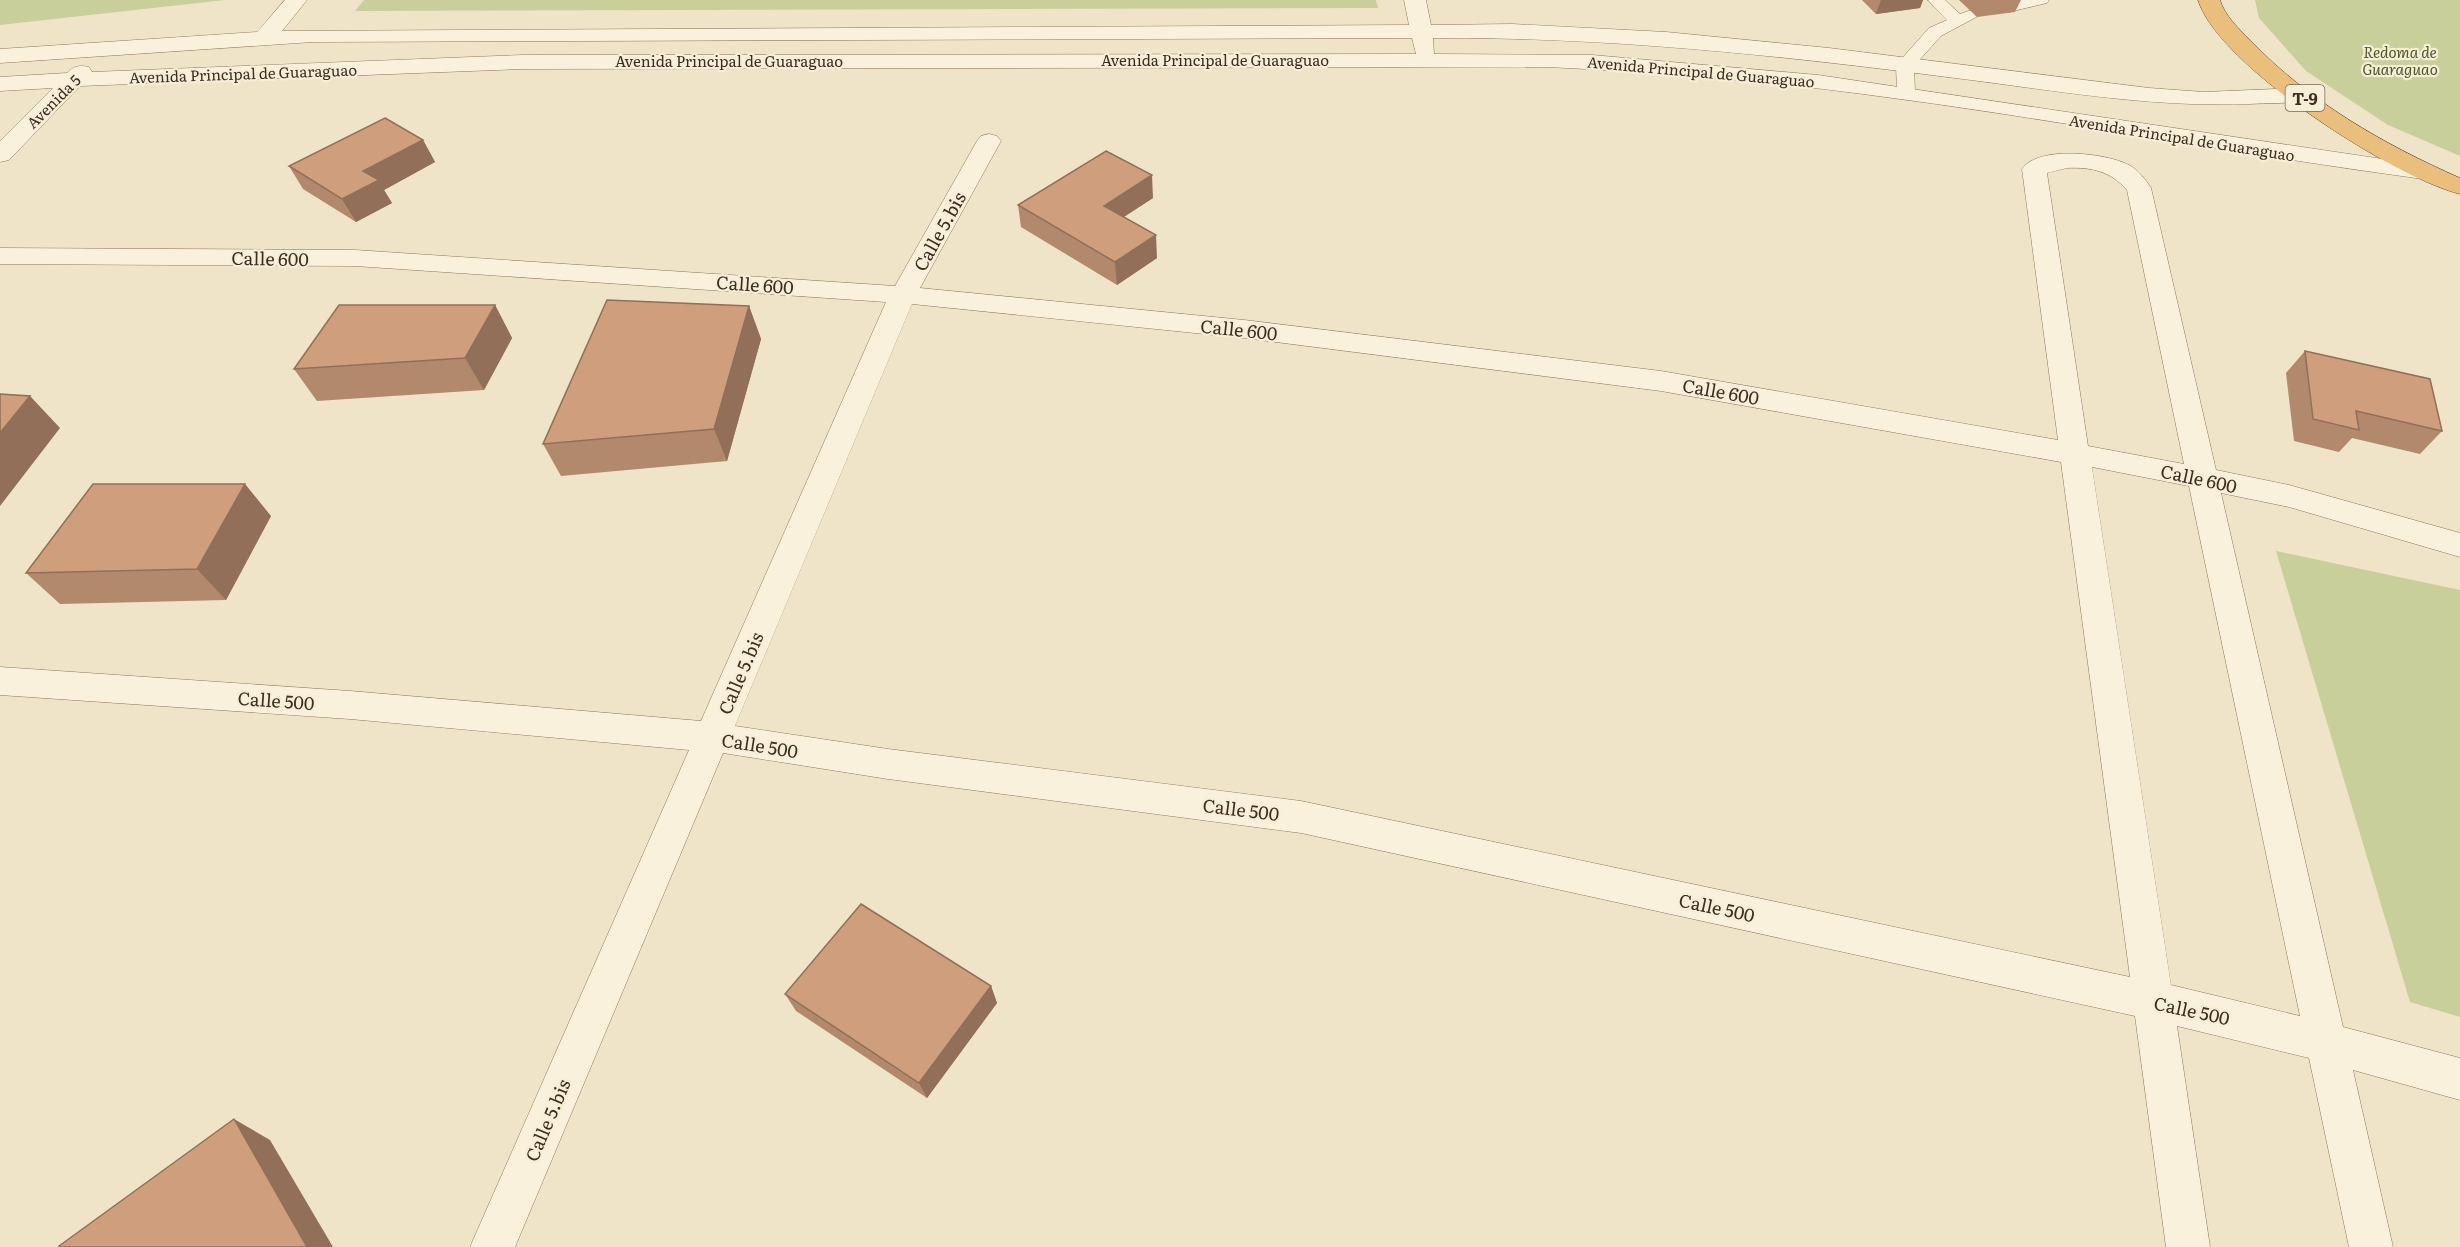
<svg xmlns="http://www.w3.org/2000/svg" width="2460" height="1247" viewBox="0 0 2460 1247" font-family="Literata,serif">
<rect width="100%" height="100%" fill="#f0e4c8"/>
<!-- green -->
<path fill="#c9cf9b" d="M0,0h225l-225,25z
M364,0h1012l2,8 -1023,3z
M2255,0h205v156l-72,-31 -82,-54 -47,-53z
M2276,551l184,39v427l-50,-15z"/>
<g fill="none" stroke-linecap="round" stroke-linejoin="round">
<defs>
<path id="service" d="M1928,0h17l15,14 14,-5 8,5 -41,22 -27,30 1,26 -3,4h-12l-3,-4 -1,-27 33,-37 18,-8z
M2019,0h30l-2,3 -38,9 -8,-5 2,-3z"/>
<path id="minor" d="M285,0h22l-25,31 1127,-6 -5,-25h22l5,25 81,-1 154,8 163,16 320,40 55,4 95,-4 8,2 3,5 -3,5c-19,4 -39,3 -58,4 -101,4 -202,-15 -302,-27 -171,-22 -341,-40 -514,-39l1,16 158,1 226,20 605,90 9,2 3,5 -3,5 -9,2c-187,-25 -373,-61 -560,-85 -105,-14 -210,-22 -316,-27l-1024,2 -443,17 -71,74 -9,2v-21l53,-53 -53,3v-14l67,-4c7,-7 12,-8 22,-6l3,5 431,-17 893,-1 -4,-16 -1099,4 -313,21v-14l257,-17z
M989,134l8,2 4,5 -81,147 324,32 417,51 397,69 -36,-271c16,-24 84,-16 107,-4 9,5 17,15 22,23l65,282 73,15 171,48v24l-171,-50 -68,-14 122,534 117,31v42l-107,-30 40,177h-44l-40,-189 -132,-32 33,221h-44l-31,-231 -834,-183 -413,-54 -165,-26 -208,494h-45l219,-497 -339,-31 -350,-24v-28l350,24 351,30 185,-419 -531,-36 -355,-2v-16l355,2 540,36 82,-145 4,-5zM2067,168c25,-1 43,3 60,22l57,274 -96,-18 -41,-273zM912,304l332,34 417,53 400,71 69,515 -829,-176 -413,-52 -153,-23zM2092,467l97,19 111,530 -129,-31z"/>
<path id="trunk" d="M2198,0h22c5,16 18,28 30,40 58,61 133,104 210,138v16c-65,-16 -242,-128 -262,-194z"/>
</defs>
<!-- service casing -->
<use href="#service" stroke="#8d765c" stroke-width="1"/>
<!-- minor casing -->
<use href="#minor" stroke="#8d765c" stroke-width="1"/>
<!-- trunk casing -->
<use href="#trunk" stroke="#5b4430" stroke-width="1"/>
<!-- service -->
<use href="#service" fill="#faf1dc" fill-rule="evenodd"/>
<!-- minor -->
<use href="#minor" fill="#faf1dc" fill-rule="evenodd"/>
<!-- trunk -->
<use href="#trunk" fill="#eabe7c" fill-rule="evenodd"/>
</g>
<!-- wall -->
<path fill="#b2896c" d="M1862,0h61l-3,8 -44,6z
M1959,0h62l-6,12 -38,5z
M423,140l12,22 -51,28 8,13 -36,19 -53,-33 -14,-23z
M1153,198l-29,19 33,41 -40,27 -96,-58 -3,-22z
M495,305l17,33 -28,52 -167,11 -23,-32z
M749,306l12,33 -34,122 -166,15 -18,-32z
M2305,351l137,80 -22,23 -68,-16 -13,14 -45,-11 -8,-68z
M271,516l-45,84 -166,4 -34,-31z
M991,986l6,17 -70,95 -131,-87 -11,-17z"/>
<!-- shaded-wall -->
<path fill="#916f58" d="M1881,0h42l-3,8 -44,6z
M423,140l12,22 -51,28 8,13 -36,19 -14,-23 21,-28z
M1152,175l1,23 -48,31 -1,-23z
M1156,235l1,23 -40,27 -2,-23z
M495,305l17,33 -28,52 -19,-32z
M749,306l12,33 -34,122 -13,-32z
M30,396l30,32 -60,78v-73z
M245,484l26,32 -45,84 -29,-31z
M991,986l6,17 -70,95 -8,-15z
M234,1119l36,21 63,107h-26z"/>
<!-- building -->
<path fill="#cf9f7d" stroke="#916f58" stroke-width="1.5" d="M385,118l38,22 -60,31 16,9 -37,19 -53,-33z
M1106,151l46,24 -48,31 52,29 -41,27 -97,-57z
M607,300l142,6 -35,123 -171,15z
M339,305h156l-30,53 -171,11z
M2305,351l125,28 12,52 -86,-20 3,19 -46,-11z
M0,394l30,2 -30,37z
M93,484h152l-48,85 -171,4z
M861,904l130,82 -72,97 -134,-89z
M234,1119l73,128h-247l-1,-1z"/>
<g text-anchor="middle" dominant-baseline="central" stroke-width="4.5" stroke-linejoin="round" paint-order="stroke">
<!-- far-park labels -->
<g font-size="15" font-style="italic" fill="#4d5a26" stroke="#f7eed8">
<text x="2400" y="51">Redoma de<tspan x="2400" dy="17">Guaraguao</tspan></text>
</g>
<!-- far-street labels -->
<g font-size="15" fill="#3d2e20" stroke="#f7eed8">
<text x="1215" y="59">Avenida Principal de Guaraguao</text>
<text x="729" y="60">Avenida Principal de Guaraguao</text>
<text transform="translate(1701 71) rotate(5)">Avenida Principal de Guaraguao</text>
<text transform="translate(243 73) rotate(-2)">Avenida Principal de Guaraguao</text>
<text transform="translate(53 101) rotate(-45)">Avenida 5</text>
<text transform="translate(2182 137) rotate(9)">Avenida Principal de Guaraguao</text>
</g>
<!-- shield labels -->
<rect fill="#f7eed8" stroke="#756857" stroke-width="1.5" x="2285.5" y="85" width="39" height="26" rx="4.5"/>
<g font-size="16" font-weight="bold" fill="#3d2e20">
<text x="2305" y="98">T-9</text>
</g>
<!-- street labels -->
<g font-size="18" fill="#3d2e20" stroke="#f7eed8">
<text transform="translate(939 231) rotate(-61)">Calle 5.bis</text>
<text transform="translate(270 258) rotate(1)">Calle 600</text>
<text transform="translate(755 284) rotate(4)">Calle 600</text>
<text transform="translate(1239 329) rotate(6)">Calle 600</text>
<text transform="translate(1721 391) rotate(10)">Calle 600</text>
<text transform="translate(2199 478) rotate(12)">Calle 600</text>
<text transform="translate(740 673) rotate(-67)">Calle 5.bis</text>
<text transform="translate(276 700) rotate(4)">Calle 500</text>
<text transform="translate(760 745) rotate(9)">Calle 500</text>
<text transform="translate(1241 809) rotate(7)">Calle 500</text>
<text transform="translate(1717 907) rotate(12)">Calle 500</text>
<text transform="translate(2192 1010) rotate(12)">Calle 500</text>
<text transform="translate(547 1120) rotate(-67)">Calle 5.bis</text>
</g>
</g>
</svg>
